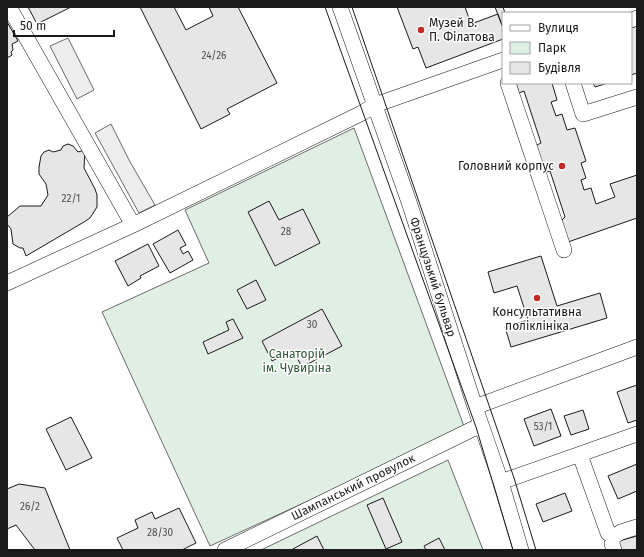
<svg xmlns="http://www.w3.org/2000/svg" width="644" height="557" viewBox="0 0 644 557" font-family="'Fira Sans',sans-serif">
<rect width="100%" height="100%" fill="#fff"/>
<!-- green -->
<path fill="#e0efe3" stroke="#6a6a6a" d="M354,128l111,301 -255,117 -108,-234 107,-49 -24,-53z
M448,460l35,90h-222z"/>
<!-- parking -->
<path fill="#ededed" stroke="#6a6a6a" d="M68,38l26,52 -17,9 -27,-53z
M111,124l18,36 26,45 -16,8 -44,-80z"/>
<!-- building -->
<path fill="#e6e6e6" stroke="#1a1a1a" d="M28,7h43l-34,17z
M140,7h34l12,23 27,-14 -4,-9h29l39,76 -50,26 3,5 -29,15z
M397,7h68l6,17 27,-10 5,14v11l-77,29 -8,-21 -5,2z
M495,7h8l2,6h-2v15z
M7,22l11,19 -6,3 1,6 -2,2 1,3 -3,2h-2z
M637,26v47l-6,2v-47z
M516,83h36l5,17 -6,2 5,14 6,-2 5,16 8,-2 11,33 -5,2 5,15 -5,2 3,10 7,-2 5,16 19,-7 -5,-13 27,-9v43l-69,24 -7,-21 4,-4 -15,-46 -6,2 -9,-27 6,-3 -17,-52 -5,2z
M593,83h15l-13,4z
M68,144l5,2 5,6 7,-2 -1,18 11,21 2,6v12l-7,11 -6,4 -58,34 -3,-8h-3l-7,-4 -2,-15 -4,-5v-7l13,-11h21l7,-11 -2,-11 -7,-10v-7l2,-11 3,-4 5,-2 4,2 8,-2 2,-4z
M269,201l10,19 24,-11 17,34 -45,23 -27,-54z
M178,230l8,15 -6,3 3,6 5,-3 5,9 -23,13 -17,-29z
M148,244l11,22 -19,10 1,2 -13,8 -13,-25z
M541,256l16,50 43,-13 7,25 -96,29 -6,-20 23,-7 -11,-34 -23,7 -6,-21z
M256,280l10,20 -19,9 -10,-19z
M322,309l20,37 -40,21 -9,-17 -21,11 -10,-20z
M233,319l10,19 -35,16 -5,-12 26,-12 -3,-8z
M637,385v35l-9,3 -11,-31z
M551,409l10,27 -27,10 -10,-27z
M583,410l6,19 -18,6 -7,-19z
M71,417l21,41 -26,12 -20,-41z
M637,464v27l-19,8 -10,-23z
M19,484l26,4 25,62h-35l-19,-25 -9,4v-40z
M565,493l7,18 -29,11 -7,-18z
M383,498l19,44 -16,7 -19,-44z
M179,508l17,35 -14,7h-59l-6,-12 21,-10 -3,-8 17,-8 3,7z
M317,536l7,14h-33z
M637,536v14h-20l-2,-8z
M439,538l6,12h-19l-2,-4z"/>
<g fill="none" stroke-linecap="round" stroke-linejoin="round">
<defs>
<path id="minor" d="M9,7l124,218
M340,7l69,195 66,205 26,75 20,68
M631,20l6,-2
M508,83l56,167
M573,83l10,31 54,-17
M7,283l126,-58 229,-112 13,-8 128,-45
M475,407l162,-60
M580,455l28,78 5,4
M501,482l136,-48
M225,550l256,-125
M614,550l-2,-6 1,-7 8,-5 16,-5"/>
</defs>
<!-- minor casing -->
<use href="#minor" stroke="#1a1a1a" stroke-width="16"/>
<!-- minor -->
<use href="#minor" stroke="#fff" stroke-width="15"/>
<!-- tram -->
<path stroke="#1a1a1a" stroke-width="1" d="M325,7l151,420 37,123
M352,7l162,471 22,72"/>
</g>
<!-- markers -->
<g fill="#c62828" stroke="#fff" stroke-width="1.5">
<circle cx="421" cy="30" r="4"/>
<circle cx="562" cy="166" r="4"/>
<circle cx="537" cy="298" r="4"/>
</g>
<g text-anchor="middle" dominant-baseline="central" stroke-width="3" stroke-linejoin="round" paint-order="stroke">
<!-- number labels -->
<g font-size="10" fill="#4d4d4d">
<text x="214" y="56">24/26</text>
<text x="71" y="199">22/1</text>
<text x="286" y="232">28</text>
<text x="312" y="325">30</text>
<text x="543" y="427">53/1</text>
<text x="30" y="507">26/2</text>
<text x="160" y="533">28/30</text>
</g>
<!-- poi labels -->
<g font-size="12" fill="#1a1a1a" stroke="#fff" text-anchor="start">
<text x="429" y="23">Музей В.<tspan x="429" dy="14">П. Філатова</tspan></text>
<text x="554" y="166" text-anchor="end">Головний корпус</text>
<text x="537" y="312" text-anchor="middle">Консультативна<tspan x="537" dy="14">поліклініка</tspan></text>
</g>
<!-- street labels -->
<g font-size="12" fill="#1a1a1a" stroke="#fff">
<text transform="translate(433 277) rotate(72)">Французький бульвар</text>
<text transform="translate(353 487) rotate(-26)">Шампанський провулок</text>
</g>
<!-- park labels -->
<g font-size="12" fill="#2b5a34" stroke="#fff">
<text x="297" y="354">Санаторій<tspan x="297" dy="14">ім. Чувиріна</tspan></text>
</g>
</g>
<!-- border -->
<rect width="644" height="557" fill="none" stroke="#1a1a1a" stroke-width="16"/>
<!-- legend -->
<rect x="502" y="12" width="130" height="72" fill="#ffffff" stroke="#a3a3a3"/>
<rect x="510" y="25" width="20" height="6" fill="#ffffff" stroke="#a3a3a3"/>
<text x="538" y="32" font-size="12" fill="#1a1a1a">Вулиця</text>
<rect x="510" y="42" width="20" height="12" fill="#e0efe3" stroke="#a3a3a3"/>
<text x="538" y="52" font-size="12" fill="#1a1a1a">Парк</text>
<rect x="510" y="62" width="20" height="12" fill="#e6e6e6" stroke="#a3a3a3"/>
<text x="538" y="72" font-size="12" fill="#1a1a1a">Будівля</text>
<!-- scale -->
<path d="M14 30v6h100v-6" fill="none" stroke="#1a1a1a" stroke-width="2"/>
<text x="20" y="30" font-size="12" fill="#1a1a1a" stroke="#ffffff" stroke-width="3" paint-order="stroke">50 m</text>
</svg>
